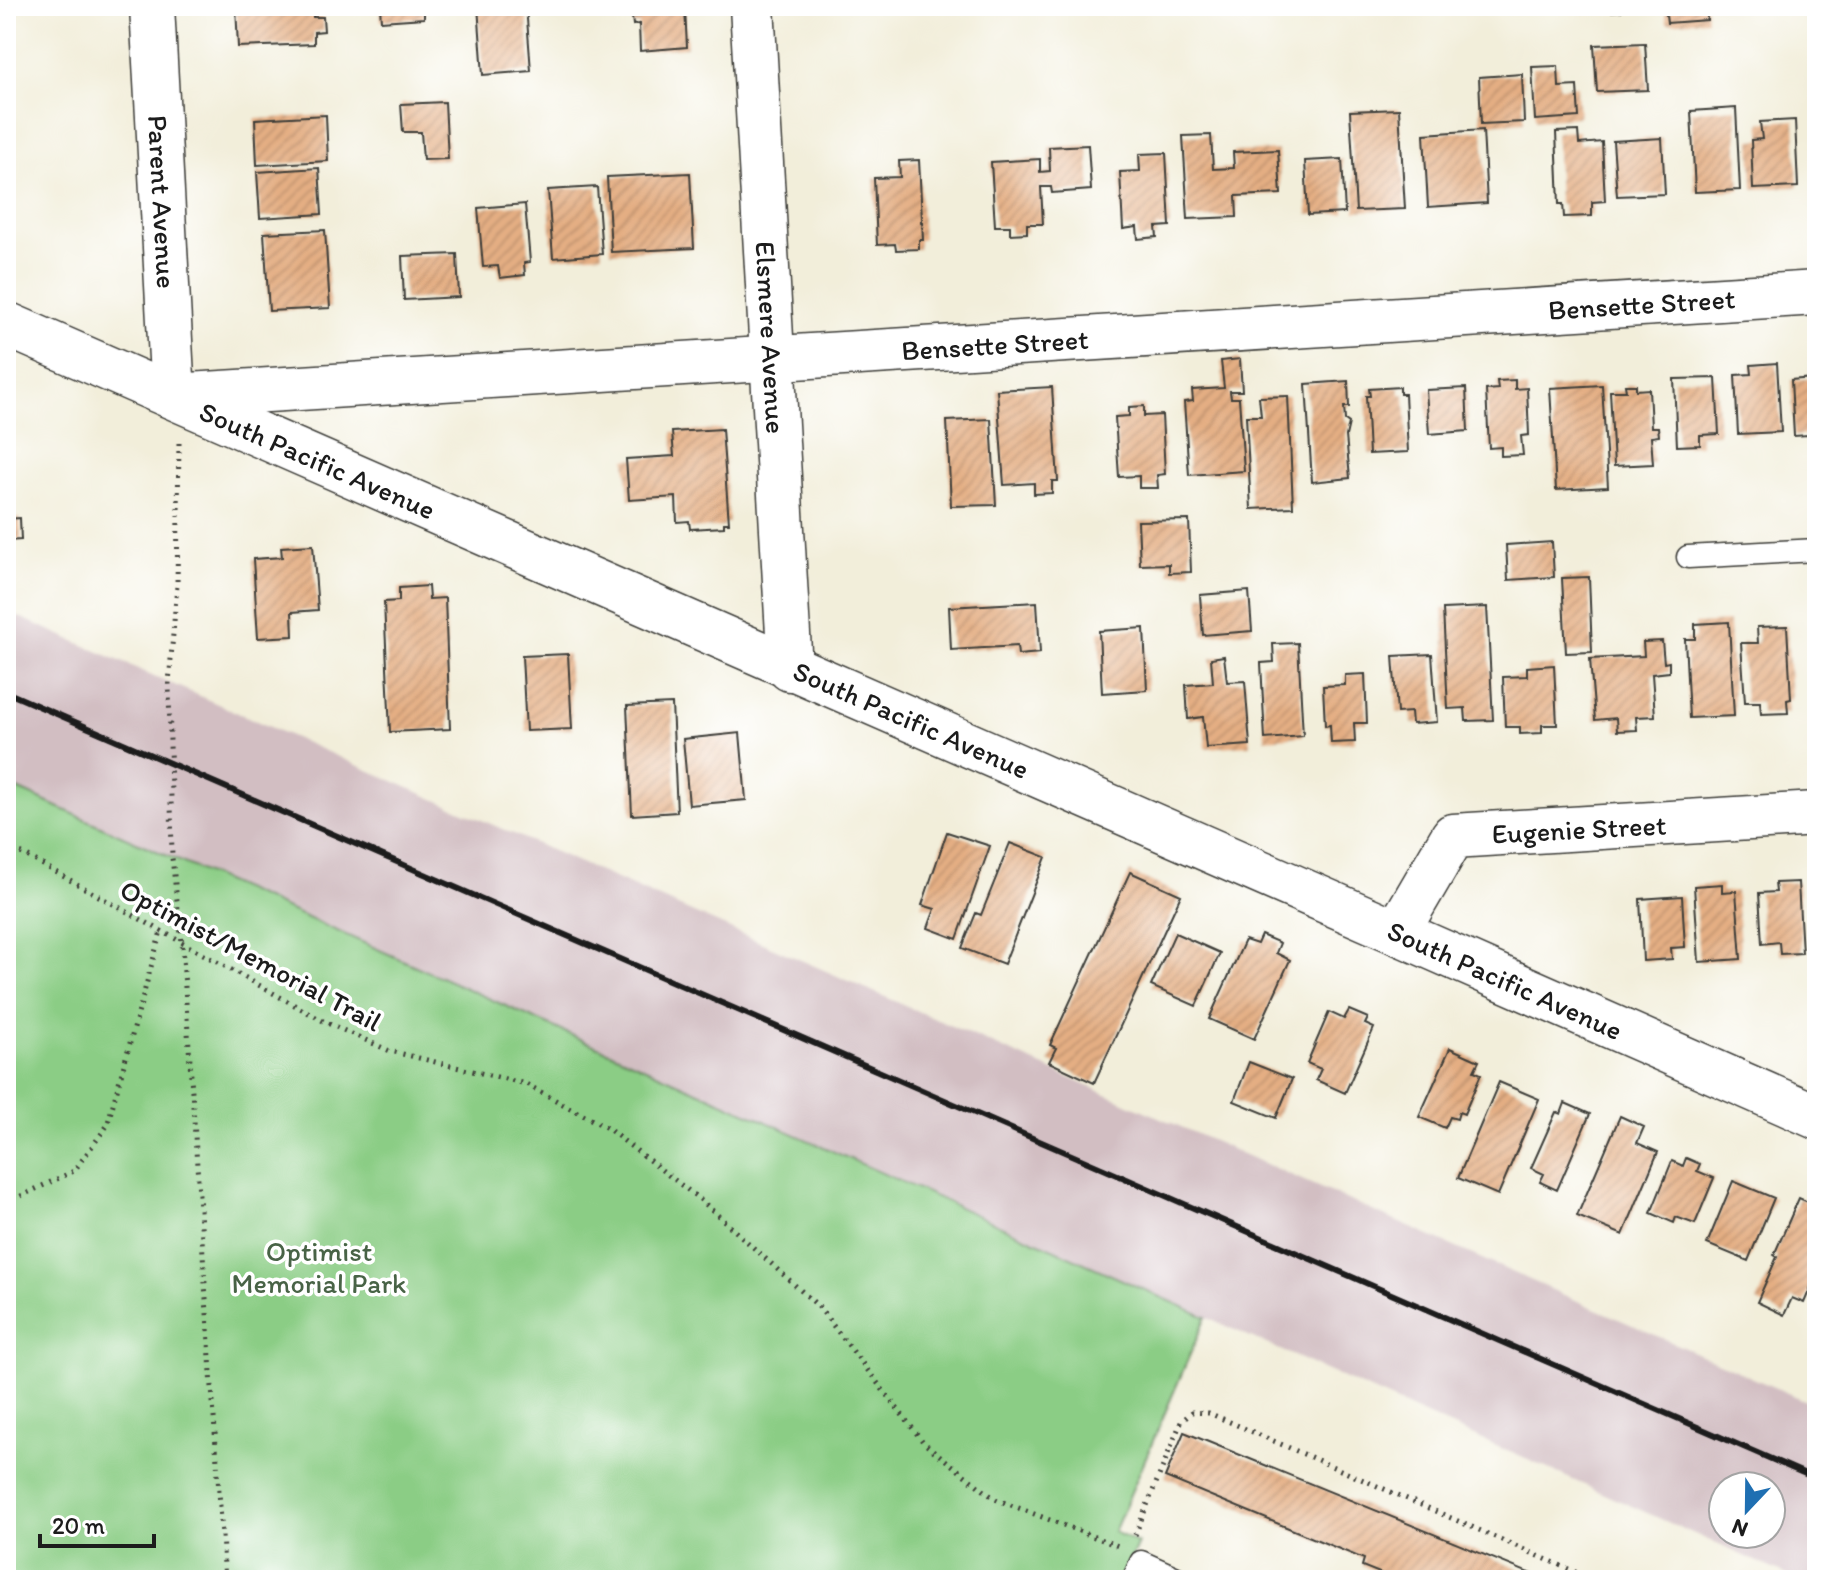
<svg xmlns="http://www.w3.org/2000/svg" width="1823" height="1586" viewBox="0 0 1823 1586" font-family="Itim,sans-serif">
<defs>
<pattern id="building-hatch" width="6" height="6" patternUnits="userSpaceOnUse" patternTransform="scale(2)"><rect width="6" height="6" fill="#e4ae83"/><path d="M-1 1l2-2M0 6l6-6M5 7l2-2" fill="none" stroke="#c39571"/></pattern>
</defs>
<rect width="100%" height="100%" fill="#fff"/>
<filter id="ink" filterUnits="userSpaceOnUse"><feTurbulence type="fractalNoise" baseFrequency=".0125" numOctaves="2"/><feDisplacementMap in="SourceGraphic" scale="16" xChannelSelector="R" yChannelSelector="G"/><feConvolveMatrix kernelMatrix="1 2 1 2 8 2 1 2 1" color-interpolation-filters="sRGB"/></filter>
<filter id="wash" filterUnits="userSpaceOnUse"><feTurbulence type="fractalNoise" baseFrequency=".006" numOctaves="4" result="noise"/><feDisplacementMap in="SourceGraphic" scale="32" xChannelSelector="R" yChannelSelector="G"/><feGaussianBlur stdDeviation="1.8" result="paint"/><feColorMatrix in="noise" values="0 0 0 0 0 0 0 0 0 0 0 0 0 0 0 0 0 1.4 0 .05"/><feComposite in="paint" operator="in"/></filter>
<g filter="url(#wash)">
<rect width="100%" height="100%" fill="#f2eeda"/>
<!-- industrial -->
<path fill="#d2bec2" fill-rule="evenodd" d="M6,611l1811,795v174h-19l-1792,-796zM1723,1486h48v48h-48z"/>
<!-- green -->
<path fill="#8bcd85" stroke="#547450" stroke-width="2" d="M6,784l1200,533 -92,215 24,11 -16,37h-1116z"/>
<g id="blocks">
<!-- building -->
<path fill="url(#building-hatch)" d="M236,6h77v11h10l1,14 -10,1v12l-76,3z
M380,6h44v12l-43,3z
M478,6h48l5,65 -48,4z
M1582,6h38l1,5 -39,2z
M1665,6h41l1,14 -40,3z
M685,9l2,38 -47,4 -1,-27 -6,1 -1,-8 6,-1v-4z
M1645,43l3,47 -51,2 -3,-47z
M1558,66l1,21 18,-1 2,31 -44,3 -3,-53z
M1522,74l2,48 -43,2 -2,-47z
M445,102l3,57 -25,1 -2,-28h-18l-2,-28z
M1736,108l4,82 -45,2 -4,-81z
M1399,109l6,100 -49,2 -6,-100z
M326,115l2,46 -71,4 -2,-46z
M1795,120l3,67 -45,2 -2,-49 11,-1 -2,-17z
M1483,130l4,73 -59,4 -4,-73z
M1578,131l1,13 23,-2 3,59 -13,1v14l-28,1 -1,-13h-4l-3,-72z
M1211,135l2,34 21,-1 -1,-16 45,-2 3,44 -45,2 1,21 -49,2 -5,-83z
M1662,138l3,56 -48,2 -4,-55z
M1088,145l3,45 -39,3 -1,-6h-10l2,37h-16v9l-17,1v-8h-15l-4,-64 49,-3v13l10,-1 -1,-24z
M1166,153l4,73 -14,1 1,10 -19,2 -1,-12 -14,2 -3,-57 20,-1 -1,-17z
M1342,159l3,54 -37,2 -3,-54z
M919,160l4,80h-4v9l-23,1 -1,-6 -18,1 -3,-67 26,-1 -1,-16z
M319,168l3,46 -62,4 -3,-46z
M690,173l4,75 -83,4 -4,-75z
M597,187l5,67 -49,4 -5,-68z
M525,204l5,58 -6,1 1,12 -25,3 -2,-12 -15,1 -5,-59z
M325,230l5,78 -61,3 -5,-78z
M457,254l2,43 -55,3 -2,-44z
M1240,359l2,32h-12l1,7h8l5,73 -55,4 -5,-73 9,-1 -1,-11 32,-2 -3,-27z
M1777,363l4,69 -43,2 -3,-59 17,-1 -1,-9z
M1812,374h5v73l-8,1 -1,-13 -14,1 -3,-56 21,-2z
M1716,378l3,56 -19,1v10l-23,1 -3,-67z
M1515,380v9l12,-1 2,47 -8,1 2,19 -22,1v-9l-12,1 -3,-58 12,-1 -1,-8z
M1348,381l1,26h-5l1,13 4,3 -3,13 4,42 -38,4 -6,-98z
M1602,385l6,102 -52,3 -6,-102z
M1625,385h11v5l13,-1 2,38h7l1,9 -8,1 2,27 -39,2 -4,-75h16z
M1052,387l6,94h-6v12l-18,1v-11l-30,2 -7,-95z
M1400,387v7h5l3,58 -39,2 -3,-58h4l-1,-7z
M1466,388l2,43 -39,3 -3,-44z
M1288,396l5,111 -42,2 -5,-93h15l-2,-19z
M1144,406v10l18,-1 3,59 -8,1 1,13h-19v-12l-20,1 -4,-60 14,-1v-9z
M991,419l5,86 -45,1 -4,-85z
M722,429l7,94h-5v4l-34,2 -1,-8 -12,1 -1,-25 -47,3 -3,-41 48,-3 -2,-24z
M20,518l1,22 -15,1v-22z
M1189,520l2,52 -22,1v-9l-29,1 -2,-44z
M1552,542l2,35 -46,3 -2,-35z
M313,545l5,65 -26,2 1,24 -35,2 -5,-79 29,-2 -1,-10z
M1589,577l3,75 -26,1 -4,-75z
M428,586l1,13 16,-1 5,131 -60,3 -6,-130 15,-1v-13z
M1249,591l3,40 -49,4 -3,-40z
M1037,602l3,51 -22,2 -1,-9 -66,4 -2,-43z
M1487,607l6,113 -27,1 -1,-13 -17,1 -5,-100z
M1729,622l5,94 -45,2 -4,-79h10v-15z
M1787,626l4,73 -4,1 1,13 -27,1 -1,-12h-15l-4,-59h17l-1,-16z
M1144,628l3,62 -45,3 -3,-62z
M1662,641l2,22 5,-1v10l-17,2 3,42 -19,1 1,13 -20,1 -1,-13 -21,2 -5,-61 54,-3 -1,-14z
M1298,643l5,93 -38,3 -4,-76 13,-1 -1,-18z
M568,654l4,75 -46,2 -4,-75z
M1432,654l5,68 -25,2 -1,-12 -14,1 -4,-57z
M1224,656l3,26 18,-1 5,64 -44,3 -3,-31 -15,2 -2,-34 27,-2 -2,-25z
M1554,665l3,60h-15v8l-22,1v-7h-15l-2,-50 24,-1v-9z
M1365,674l2,49h-13l1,19 -24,1 -1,-18 -5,1 -2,-40 22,-1v-10z
M672,704l5,108 -45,3 -5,-109z
M740,733l6,67 -57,5 -6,-66z
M947,832l43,14 -33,93 -29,-11 7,-19 -13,-4z
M1010,843l36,14 -42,107 -42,-16 14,-35 5,2z
M1130,872l51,23 -87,188 -45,-21 7,-14 -6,-3z
M1798,882l4,71 -22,1 -1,-12 -17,2 -3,-51 17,-1 -1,-9z
M1722,884v8l14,-1 5,68 -42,3 -5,-76z
M1682,896l3,51 -14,1 1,11 -29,2 -3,-62z
M1175,933l45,20 -24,53 -45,-20z
M1261,935l19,8 -4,10 14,7 -36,79 -45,-20 36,-79 12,4z
M1349,1010l19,8 -3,6 9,4 -29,65 -29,-13 5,-11 -14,-6 22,-51 15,7z
M1450,1048l29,13 -5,10 7,3 -17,40 -5,-2 -2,7 -7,-2 -5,11 -26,-11z
M1249,1062l43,17 -16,39 -42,-17z
M1499,1082l40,17 -41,96 -40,-17z
M1565,1103l25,11 -33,76 -17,-8 4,-8 -13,-6 25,-56 5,2z
M1620,1116l24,11 -7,16 21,9 -35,83 -46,-19z
M1686,1158l14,6 -3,7 17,7 -19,46 -19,-7 -2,6 -23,-10 21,-52 11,5z
M1733,1181l41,17 -26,63 -41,-17z
M1817,1187v75l-5,11 4,2 -12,28 -12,-5 -8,17 -27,-13 20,-45 -3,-2 25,-57 11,5z
M1184,1432l362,148h-149l-35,-14 2,-7 -199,-82z"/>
</g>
</g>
<g filter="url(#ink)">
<use href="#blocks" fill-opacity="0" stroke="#3c3c38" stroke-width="2"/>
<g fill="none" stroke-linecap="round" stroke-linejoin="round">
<defs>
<path id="service" d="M1688,557l129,-7
M1133,1580l8,-18 40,18"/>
<g id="minor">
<path id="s1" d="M152,6l21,390 1644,-103"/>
<path id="s2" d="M752,6l38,663"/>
<path d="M1817,814l-364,22 -56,96 420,185"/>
</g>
<g id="tertiary">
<path id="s3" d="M6,324l1391,608"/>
</g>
</defs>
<!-- service casing -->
<use href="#service" stroke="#3c3c38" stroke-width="25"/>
<!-- minor casing -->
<use href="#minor" stroke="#3c3c38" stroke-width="47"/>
<!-- tertiary casing -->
<use href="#tertiary" stroke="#3c3c38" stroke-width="47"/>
<!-- path -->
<path stroke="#3c3c38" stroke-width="5" stroke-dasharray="2 6" stroke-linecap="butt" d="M179,443l-2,142 -8,98 3,175 10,85 43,637
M6,847l19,8 300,167 65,29 136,33 81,44 95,73 116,105 106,137 71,56 123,47
M6,1203l68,-32 33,-45 54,-195
M1135,1535l46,-113 11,-10 17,1 385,167"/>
<!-- service -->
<use href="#service" stroke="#fff" stroke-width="22"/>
<!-- minor -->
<use href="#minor" stroke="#fff" stroke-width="44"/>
<!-- tertiary -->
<use href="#tertiary" stroke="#fff" stroke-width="44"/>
<!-- rail -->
<path stroke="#1c1c1c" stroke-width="6" d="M6,692l1811,787"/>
</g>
</g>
<g text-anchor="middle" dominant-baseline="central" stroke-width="7" stroke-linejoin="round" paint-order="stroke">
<!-- street labels -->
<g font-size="28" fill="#1c1c1c" stroke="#fff">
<text stroke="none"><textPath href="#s1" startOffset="196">Parent Avenue</textPath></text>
<text stroke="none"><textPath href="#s1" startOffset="1862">Bensette Street</textPath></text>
<text stroke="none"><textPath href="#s2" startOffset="332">Elsmere Avenue</textPath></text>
<text stroke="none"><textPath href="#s1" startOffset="1214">Bensette Street</textPath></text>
<text stroke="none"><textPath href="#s3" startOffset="340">South Pacific Avenue</textPath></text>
<text stroke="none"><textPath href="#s3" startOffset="988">South Pacific Avenue</textPath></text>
<text transform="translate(1579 829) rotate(-3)">Eugenie Street</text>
<text transform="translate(251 955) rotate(28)">Optimist/Memorial Trail</text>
<text transform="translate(1505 980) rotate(24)">South Pacific Avenue</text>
</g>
<!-- park labels -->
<g font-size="28" fill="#486346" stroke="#fff">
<text x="319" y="1251">Optimist<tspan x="319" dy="32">Memorial Park</tspan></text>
</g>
</g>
<!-- margin -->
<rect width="1823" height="1586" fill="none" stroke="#fff" stroke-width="32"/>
<!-- north arrow -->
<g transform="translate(1747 1510) rotate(202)"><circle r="38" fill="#ffffff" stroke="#a4a4a4" stroke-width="2"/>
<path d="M0-6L14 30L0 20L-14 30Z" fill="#1f6fb2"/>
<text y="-12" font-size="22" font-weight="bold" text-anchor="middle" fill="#1c1c1c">N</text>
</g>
<!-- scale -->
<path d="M40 1534v12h114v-12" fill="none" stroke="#1c1c1c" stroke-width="4"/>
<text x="52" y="1534" font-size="24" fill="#1c1c1c" stroke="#ffffff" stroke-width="6" paint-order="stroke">20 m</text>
</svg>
